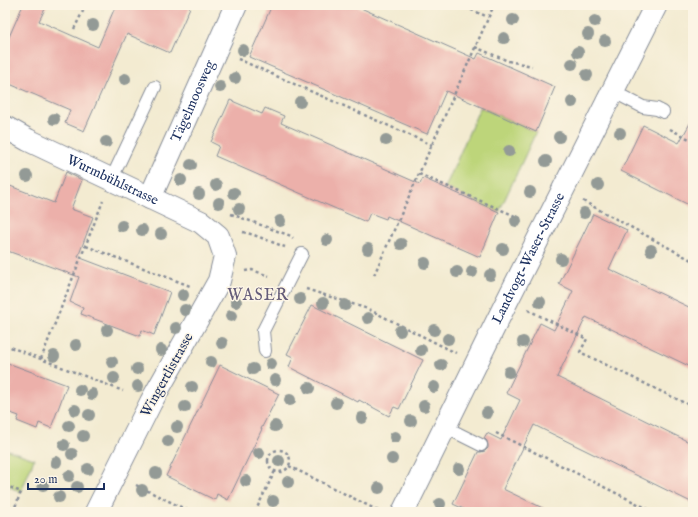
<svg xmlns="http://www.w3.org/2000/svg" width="698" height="517" viewBox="0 0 698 517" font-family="'IM FELL English',serif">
<rect width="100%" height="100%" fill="#fcf5e5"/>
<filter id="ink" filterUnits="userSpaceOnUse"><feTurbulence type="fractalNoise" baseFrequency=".025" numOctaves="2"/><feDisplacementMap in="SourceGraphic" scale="8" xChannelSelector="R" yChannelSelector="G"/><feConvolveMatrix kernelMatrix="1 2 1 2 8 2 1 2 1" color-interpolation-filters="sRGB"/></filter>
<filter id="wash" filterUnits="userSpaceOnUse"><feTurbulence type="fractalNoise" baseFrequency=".012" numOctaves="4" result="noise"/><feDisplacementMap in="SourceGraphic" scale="16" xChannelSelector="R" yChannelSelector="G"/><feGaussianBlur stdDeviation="0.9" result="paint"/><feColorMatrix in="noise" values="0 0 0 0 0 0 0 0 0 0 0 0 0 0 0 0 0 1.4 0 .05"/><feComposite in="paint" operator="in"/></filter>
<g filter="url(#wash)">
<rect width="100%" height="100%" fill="#f3ebd1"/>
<!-- green -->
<path fill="#bdd57a" stroke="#6c826c" d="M480,107l56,25 -37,80 -54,-24z
M5,449l29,10 -13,33 -16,-7z"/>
<g id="blocks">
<!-- building -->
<path fill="#ecb0aa" d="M23,5h24l-8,16 59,26 18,-42h75l-21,48 -43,-19 -43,97 -19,-8 5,-13 -65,-28v-36z
M272,5h82l122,54 3,-6 76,34 -19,45 -90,-41 -19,43 -178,-77z
M230,100l32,14 3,-6 19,8 -3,7 139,61 3,-6 76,34 -19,45 -93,-41 -1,3 -16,-6 -4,9 -151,-66 4,-10 -8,-4z
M693,118v89l-72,-36 22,-46 36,18z
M66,172l16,8 -11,29 22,8 -15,40 92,35 -16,43 -12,-5 -2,6 -59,-22 2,-6 -13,-6 9,-25 -74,-27v-66l49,19z
M593,214l34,16 -18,39 84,40v59l-107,-51 -29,60 136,67v59l-159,-78 -31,64 48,23h-81l-17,-8 25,-52h3l4,-1 3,-3v-3l-1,-4 -3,-3 3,-5 14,7 19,-40 -14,-7 34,-70 14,7 19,-39 -14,-7z
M312,305l111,55 -24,49 -5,-2 -5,9 -30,-16 -1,2 -69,-35 4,-10 -6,-3z
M5,362l62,23 -16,43 -12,-5 -2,6 -20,-8 2,-5 -14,-5z
M220,365l59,29 -18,35h1l-34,71 -11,-6 -2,6 -49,-24z"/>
</g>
</g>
<g filter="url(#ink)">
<use href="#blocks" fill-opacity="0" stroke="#878d98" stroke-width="1"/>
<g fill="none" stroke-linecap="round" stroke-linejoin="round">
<defs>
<path id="lane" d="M612,91l31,16 14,2 6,3
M111,180l44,-93
M265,351l-2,-20 39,-77
M445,427l36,18"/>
<g id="street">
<path id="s1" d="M5,127l23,13 173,82 17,14 7,20 -6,25 -68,121 -55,110"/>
<path id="s2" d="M150,198l86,-193"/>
</g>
<g id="secondary">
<path id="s3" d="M403,512l100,-203 153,-304"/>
</g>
</defs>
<!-- lane casing -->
<use href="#lane" stroke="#878d98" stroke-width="14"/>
<!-- street casing -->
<use href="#street" stroke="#878d98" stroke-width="24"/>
<!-- secondary casing -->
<use href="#secondary" stroke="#878d98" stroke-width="24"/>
<!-- path -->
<path stroke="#878d98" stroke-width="2.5" stroke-dasharray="3 3" stroke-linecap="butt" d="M460,5l28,12
M5,8l3,-3
M74,29l12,-24
M475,47l33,14 24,5
M238,59l194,86
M670,129l23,12
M419,174l103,45
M583,201l110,60
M231,214l60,22 2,2
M243,232l11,3 31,12
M86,246l104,40
M245,271l7,-1 17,6
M374,275l120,-270
M306,289l62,20 88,44
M528,310l59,29 -7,13 113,55
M5,345l118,46
M41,359l62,-158
M496,433l158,79
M268 461a11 11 0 1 1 22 0a11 11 0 1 1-22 0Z
M289,466l90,45
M5,485l16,7 -8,20
M136,485l55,27
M255,512l20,-41"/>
<!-- lane -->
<use href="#lane" stroke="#fff" stroke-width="12"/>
<!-- street -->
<use href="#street" stroke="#fff" stroke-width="22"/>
<!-- secondary -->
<use href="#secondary" stroke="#fff" stroke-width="22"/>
</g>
<!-- trees -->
<g fill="#939a96">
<circle cx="513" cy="20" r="6"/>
<circle cx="595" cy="21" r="6"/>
<circle cx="93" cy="25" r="6"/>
<circle cx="588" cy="34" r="6"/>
<circle cx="504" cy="38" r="6"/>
<circle cx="605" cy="41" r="6"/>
<circle cx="243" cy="50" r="6"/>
<circle cx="578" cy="52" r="6"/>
<circle cx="572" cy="64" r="6"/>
<circle cx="587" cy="75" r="6"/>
<circle cx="235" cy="78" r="6"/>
<circle cx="125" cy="79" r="6"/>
<circle cx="220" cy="87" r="6"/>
<circle cx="300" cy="102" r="6"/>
<circle cx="572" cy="102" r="6"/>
<circle cx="54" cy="119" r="6"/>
<circle cx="620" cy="133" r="6"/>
<circle cx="559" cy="137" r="6"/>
<circle cx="386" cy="140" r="6"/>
<circle cx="106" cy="142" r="6"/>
<circle cx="509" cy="151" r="6"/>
<circle cx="546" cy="161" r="6"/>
<circle cx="191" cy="165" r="6"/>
<circle cx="27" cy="176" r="6"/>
<circle cx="181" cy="180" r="6"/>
<circle cx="216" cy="185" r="6"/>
<circle cx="598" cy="185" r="6"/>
<circle cx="530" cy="192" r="6"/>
<circle cx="234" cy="193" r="6"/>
<circle cx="199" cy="194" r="6"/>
<circle cx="219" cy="203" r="6"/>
<circle cx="239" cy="209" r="6"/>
<circle cx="584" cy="213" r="6"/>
<circle cx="280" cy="221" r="6"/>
<circle cx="516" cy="221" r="6"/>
<circle cx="122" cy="226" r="6"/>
<circle cx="142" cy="230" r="6"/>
<circle cx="161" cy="234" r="6"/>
<circle cx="327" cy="240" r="6"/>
<circle cx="401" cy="244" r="6"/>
<circle cx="368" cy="249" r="6"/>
<circle cx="503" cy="249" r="6"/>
<circle cx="651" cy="250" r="6"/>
<circle cx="561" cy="259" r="6"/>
<circle cx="425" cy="263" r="6"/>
<circle cx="457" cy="272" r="6"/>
<circle cx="472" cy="272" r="6"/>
<circle cx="490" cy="275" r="6"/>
<circle cx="183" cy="295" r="6"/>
<circle cx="300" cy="299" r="6"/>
<circle cx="236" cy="302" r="6"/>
<circle cx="540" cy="302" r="6"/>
<circle cx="323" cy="303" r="6"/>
<circle cx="345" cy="305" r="6"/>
<circle cx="185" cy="310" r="6"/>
<circle cx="231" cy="316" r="6"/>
<circle cx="368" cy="318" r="6"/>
<circle cx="176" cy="328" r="6"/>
<circle cx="107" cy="330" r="6"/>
<circle cx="434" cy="330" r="6"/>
<circle cx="400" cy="331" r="6"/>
<circle cx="448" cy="339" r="6"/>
<circle cx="523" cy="342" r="6"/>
<circle cx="222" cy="343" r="6"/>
<circle cx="76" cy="345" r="6"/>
<circle cx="161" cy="350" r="6"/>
<circle cx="421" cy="350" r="6"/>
<circle cx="54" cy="356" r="6"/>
<circle cx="112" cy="362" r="6"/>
<circle cx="211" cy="362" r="6"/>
<circle cx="271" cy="364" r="6"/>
<circle cx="441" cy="365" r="6"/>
<circle cx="137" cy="369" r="6"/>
<circle cx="253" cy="369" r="6"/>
<circle cx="509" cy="372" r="6"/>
<circle cx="114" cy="378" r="6"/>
<circle cx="275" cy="380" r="6"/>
<circle cx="138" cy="386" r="6"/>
<circle cx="192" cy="387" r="6"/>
<circle cx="434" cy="387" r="6"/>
<circle cx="309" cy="388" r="6"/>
<circle cx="80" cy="390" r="6"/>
<circle cx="92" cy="394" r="6"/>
<circle cx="290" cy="400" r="6"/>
<circle cx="336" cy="403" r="6"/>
<circle cx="424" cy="406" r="6"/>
<circle cx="185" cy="407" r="6"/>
<circle cx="75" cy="410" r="6"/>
<circle cx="487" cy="413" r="6"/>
<circle cx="89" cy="415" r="6"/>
<circle cx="362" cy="418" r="6"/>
<circle cx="411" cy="421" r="6"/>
<circle cx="69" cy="426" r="6"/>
<circle cx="275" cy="426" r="6"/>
<circle cx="177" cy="427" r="6"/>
<circle cx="83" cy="436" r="6"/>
<circle cx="395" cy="437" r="6"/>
<circle cx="168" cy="441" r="6"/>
<circle cx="64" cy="445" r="6"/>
<circle cx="259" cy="453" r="6"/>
<circle cx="72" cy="454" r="6"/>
<circle cx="392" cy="459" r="6"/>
<circle cx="279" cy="461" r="6"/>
<circle cx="56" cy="462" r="6"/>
<circle cx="88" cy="469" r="6"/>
<circle cx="459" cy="469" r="6"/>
<circle cx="156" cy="473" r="6"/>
<circle cx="69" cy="476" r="6"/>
<circle cx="246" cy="481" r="6"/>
<circle cx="288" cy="482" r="6"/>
<circle cx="43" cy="485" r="6"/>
<circle cx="77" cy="487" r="6"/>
<circle cx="379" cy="488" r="6"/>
<circle cx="142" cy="490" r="6"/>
<circle cx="59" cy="497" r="6"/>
<circle cx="273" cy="501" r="6"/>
<circle cx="440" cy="504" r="6"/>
</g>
</g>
<g text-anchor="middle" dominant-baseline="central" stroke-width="3" stroke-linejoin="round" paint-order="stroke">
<!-- street labels -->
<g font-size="14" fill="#1b2f5e" stroke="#fcf5e5">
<text stroke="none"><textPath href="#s2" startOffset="106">Tägelmoosweg</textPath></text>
<text stroke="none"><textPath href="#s1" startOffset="120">Wurmbühlstrasse</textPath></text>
<text stroke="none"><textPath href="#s3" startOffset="283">Landvogt-Waser-Strasse</textPath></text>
<text transform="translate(167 375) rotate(-61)">Wingertlistrasse</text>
</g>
<!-- quarter labels -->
<g font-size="16" letter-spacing="1" fill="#645c79" stroke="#fcf5e5">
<text x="258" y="296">WASER</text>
</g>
</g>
<!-- margin -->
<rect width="698" height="517" fill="none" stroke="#fcf5e5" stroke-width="20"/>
<!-- scale -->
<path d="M28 483v6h76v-6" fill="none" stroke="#1b2f5e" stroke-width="2"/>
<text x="34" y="483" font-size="12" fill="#1b2f5e" stroke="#fcf5e5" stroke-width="3" paint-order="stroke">20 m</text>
</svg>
